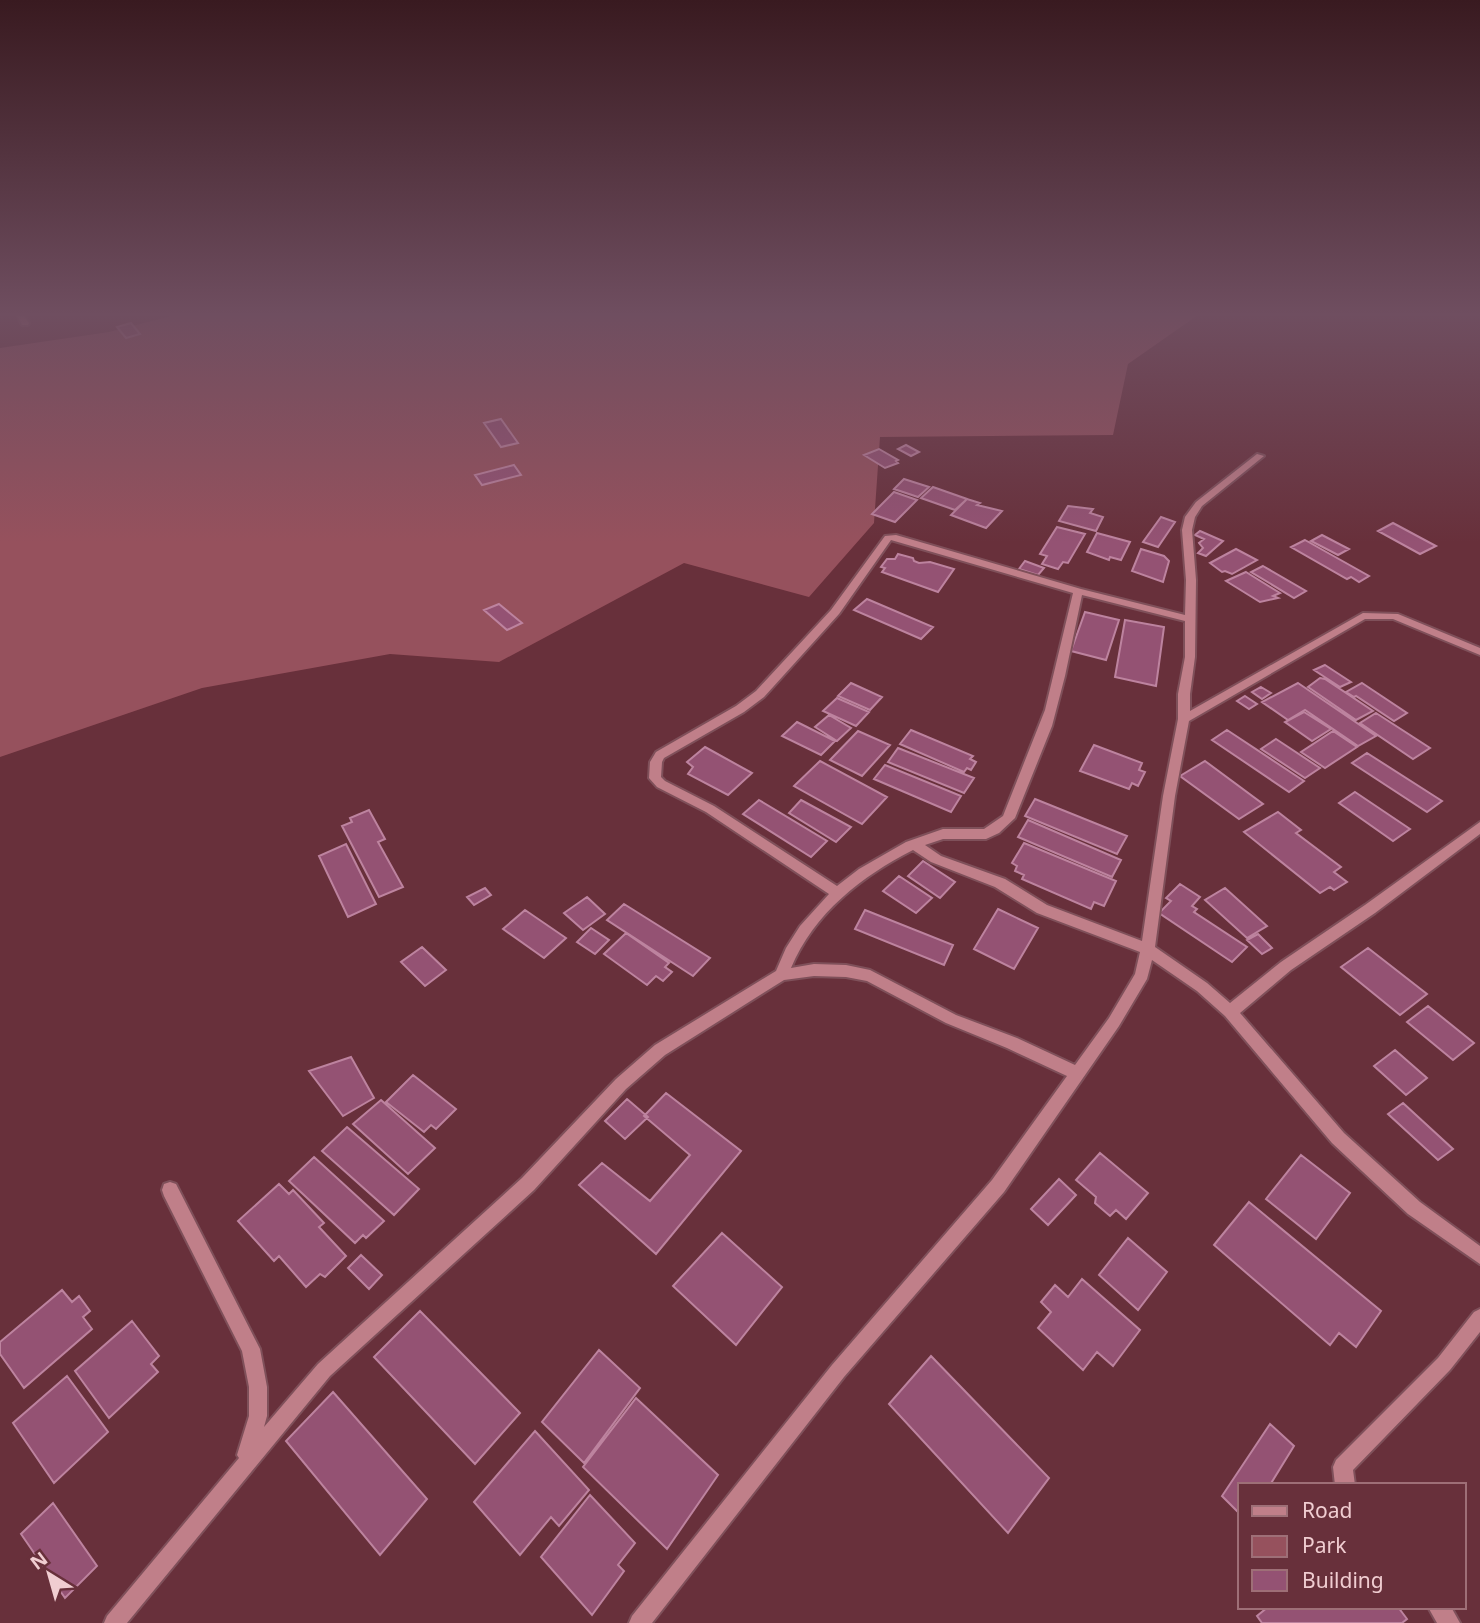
<svg xmlns="http://www.w3.org/2000/svg" width="1480" height="1623" viewBox="0 0 1480 1623" font-family="'Noto Sans',sans-serif">
<rect width="100%" height="100%" fill="#68303b"/>
<!-- green -->
<path fill="#96515d" d="M175,315h1023l-70,49 -15,71 -233,2 -6,86 -65,74 -125,-34 -185,99 -109,-8 -188,34 -202,69v-409l109,-16z"/>
<!-- building -->
<path fill="#945273" stroke="#bd839f" stroke-width="2" d="M131,323l9,11 -14,4 -9,-11z
M501,419l17,24 -17,4 -17,-24z
M906,445l13,7 -8,4 -13,-7z
M879,449l19,11 -2,1 2,2 -13,5 -21,-13z
M514,465l7,10 -39,10 -7,-10z
M904,479l25,8 -11,10 -24,-8z
M933,487l34,12 -12,11 -34,-12z
M894,492l23,8 -22,22 -23,-8z
M967,499l13,4 -3,2 25,6 -16,17 -35,-13z
M1068,506l25,3 -3,4 13,4 -7,14 -37,-10z
M1161,517l14,5 -17,25 -15,-5z
M1393,523l43,23 -16,8 -42,-23z
M1057,527l28,7 -17,29 -5,-1 -5,7 -16,-5 5,-8 -7,-2z
M1200,531l23,10 -17,15 -8,-3 5,-5 -4,-5 5,-4 -9,-4z
M1097,533l33,9 -9,18 -11,-3 -1,3 -22,-8z
M1322,535l27,14 -11,6 -27,-14z
M1305,540l64,36 -10,6 -8,-5 -4,2 -56,-32z
M1141,549l23,7 5,5 -6,21 -31,-11z
M1236,549l21,11 -25,14 -7,-3 -3,1 -12,-9z
M898,554l15,4 1,3 5,2 11,-1 24,7 -16,23 -56,-20 3,-4 -4,-1 6,-8h8z
M1025,561l19,7 -6,7 -19,-6z
M1263,566l43,25 -12,7 -43,-26z
M1246,572l34,21 -7,3 5,2 -18,4 -34,-21z
M867,599l66,28 -12,12 -67,-29z
M499,604l23,19 -15,7 -23,-20z
M1085,612l34,8 -13,40 -35,-9z
M1125,620l39,7 -8,59 -41,-9z
M1325,665l26,17 -11,5 -26,-17z
M1320,678l5,1 48,32 -17,9 -48,-33z
M851,683l31,14 -12,13 -32,-14z
M1298,683l78,53 -18,10 -53,-36 -17,10 -26,-18z
M1362,683l45,30 -13,8 -38,-25 -2,1 -8,-5z
M1261,687l10,6 -9,6 -10,-7z
M1245,696l12,8 -8,5 -12,-8z
M837,698l32,14 -13,14 -33,-15z
M1304,712l27,17 -19,12 -27,-19z
M1376,713l54,35 -17,11 -53,-36z
M829,715l22,13 -14,13 -22,-14z
M797,722l38,19 -14,14 -39,-19z
M911,730l62,26 -3,3 6,3 -5,8 -4,-2 -3,4 -64,-28z
M1227,730l77,51 -15,11 -77,-52z
M858,731l32,14 -28,31 -32,-16z
M1333,731l24,16 -32,21 -24,-16z
M1276,739l44,29 -15,10 -44,-29z
M1094,745l48,18 -3,7 6,2 -7,14 -6,-3 -3,6 -49,-18z
M705,747l47,26 -24,22 -40,-21 5,-7 -6,-5z
M898,748l76,30 -10,15 -76,-31z
M1367,753l75,48 -15,11 -75,-49z
M820,761l67,36 -25,27 -68,-38z
M1205,761l58,43 -24,15 -59,-43z
M885,765l76,31 -10,16 -77,-33z
M1355,792l55,37 -17,12 -54,-38z
M1035,799l92,37 -10,18 -92,-38z
M759,800l68,41 -16,16 -68,-43z
M801,800l50,27 -15,15 -47,-29z
M369,810l16,29 -7,3 25,45 -24,10 -37,-71 10,-4 -2,-4z
M1278,812l23,18 -5,3 45,34 -7,5 13,10 -13,8 -4,-3 -10,6 -76,-61z
M1028,820l93,40 -9,17 -94,-40z
M1024,843l92,38 -12,25 -10,-4 -3,7 -69,-30 2,-4 -9,-4 2,-5 -5,-3z
M346,844l30,60 -28,13 -29,-61z
M923,861l32,21 -15,16 -32,-22z
M899,876l33,22 -16,15 -33,-22z
M1180,884l20,13 -8,9 5,3 -3,3 53,35 -15,15 -73,-49 12,-12 -5,-3z
M485,888l6,7 -17,10 -7,-8z
M1225,888l42,38 -20,12 -42,-38z
M587,897l18,17 -22,16 -19,-17z
M624,904l86,54 -17,18 -86,-56z
M998,909l40,19 -24,41 -40,-20z
M525,910l41,28 -22,20 -41,-29z
M865,910l88,35 -9,20 -89,-36z
M591,928l18,12 -14,14 -18,-12z
M626,933l43,30 -4,4 7,5 -9,9 -7,-5 -9,9 -43,-31z
M1258,934l14,14 -10,6 -15,-14z
M422,947l24,23 -21,16 -24,-24z
M1368,948l59,46 -27,21 -59,-48z
M1428,1006l46,37 -21,17 -46,-38z
M1395,1050l32,28 -21,17 -32,-29z
M351,1057l23,41 -31,18 -34,-45z
M413,1075l43,34 -20,20 -5,-4 -7,7 -38,-30z
M666,1093l75,58 -85,103 -77,-69 23,-22 48,38 40,-46 -46,-39z
M627,1099l21,18 -23,22 -20,-18z
M381,1100l54,48 -27,26 -55,-50z
M1403,1103l50,46 -15,11 -50,-46z
M347,1127l72,62 -25,26 -72,-64z
M1100,1153l48,40 -22,26 -10,-9 -6,6 -15,-13 1,-6 -20,-17z
M1301,1155l49,38 -34,46 -50,-40z
M314,1157l70,64 -18,17 -3,-3 -8,8 -66,-62z
M1059,1179l17,16 -28,30 -17,-16z
M279,1184l10,10 4,-4 31,33 -5,4 27,29 -21,21 -5,-3 -14,13 -27,-31 -5,5 -36,-40z
M1249,1202l132,109 -25,36 -17,-14 -9,12 -116,-100z
M722,1233l60,54 -46,58 -63,-59z
M1128,1238l39,34 -29,38 -39,-35z
M361,1255l21,20 -13,14 -21,-21z
M1082,1279l58,51 -27,36 -16,-14 -14,18 -45,-42 13,-16 -10,-10 14,-17 13,12z
M62,1290l10,12 7,-6 11,15 -7,6 9,12 -68,59 -24,-34v-12z
M420,1311l100,102 -45,51 -101,-107z
M132,1321l27,35 -8,8 7,8 -49,46 -34,-47z
M599,1350l41,38 -56,75 -42,-41z
M931,1356l118,122 -41,55 -119,-129z
M67,1376l41,56 -54,51 -41,-60z
M333,1392l94,107 -47,56 -94,-114z
M636,1398l82,77 -51,74 -84,-82z
M1270,1424l24,22 -24,39h-30v29l-18,-18z
M535,1431l54,59 -30,36 -8,-9 -31,38 -46,-53z
M590,1495l45,48 -17,22 6,6 -32,44 -51,-58z
M53,1503l44,63 -32,32 -44,-64z
M1268,1607h130l9,12 -5,4h-140l-5,-7z"/>
<g fill="none" stroke-linecap="round" stroke-linejoin="round">
<defs>
<path id="minor" d="M17,315h6l6,8 -1,2h-6z
M1257,454l7,2 -62,50 -7,11 -3,13 4,50 -1,77 -5,37v17l173,-98 35,1 82,34v7l-87,-36h-28l-176,102 -14,75 -20,151 52,36 23,20 51,-41 84,-57 115,-83v12l-105,79 -84,57 -51,43 104,120 76,69 60,44v18l-72,-50 -76,-71 -107,-127 -28,-25 -45,-31 -5,19 -28,47 -115,166 -160,185 -192,246h-23l3,-7 200,-251 160,-185 75,-104 -60,-28 -61,-25 -79,-42 -21,-4 -32,-1 -30,4 -119,75 -39,34 -92,101 -204,186 -203,247h-23l3,-7 132,-158 -2,-3 12,-39v-29l-7,-36 -78,-155 -2,-6 2,-6 6,-2 6,2 84,165 7,38v29l-3,11 54,-63 204,-186 94,-99 39,-34 121,-74 10,-23 14,-22 29,-32 -123,-82 -49,-25 -8,-9 1,-16 6,-10 80,-46 20,-15 75,-81 54,-74 11,-1 185,54 104,26 1,-35 -4,-50 3,-13 11,-15zM891,540l182,53 -28,117 -42,106 -19,13h-41l-37,13 -47,27 -22,17 -123,-80 -49,-25 -4,-4 1,-15 2,-4 80,-46 20,-15 75,-83zM1082,595l103,26v36l-7,37v25l-15,77 -21,145 -95,-36 -42,-26 -64,-23 -16,-11 18,-6h43l13,-6 16,-15 37,-92 13,-50zM913,850l18,12 64,25 42,26 103,39 -5,22 -26,44 -34,47 -58,-27 -61,-23 -86,-45 -24,-5 -32,-1 -23,4c23,-55 71,-92 122,-118z
M1480,1309v23l-30,38 -97,100 2,15h-20l-2,-18 3,-7 102,-102 36,-46z
M1428,1607h23l9,16h-23z"/>
</defs>
<!-- minor casing -->
<use href="#minor" stroke="#7f505a" stroke-width="4"/>
<!-- minor -->
<use href="#minor" fill="#c07f89" fill-rule="evenodd"/>
</g>
<!-- sky -->
<linearGradient id="sky" x2="0" y2="1"><stop stop-color="#391a20"/><stop offset="0.58" stop-color="#6f4e60"/><stop offset="1" stop-color="#6f4e60" stop-opacity="0"/></linearGradient>
<rect width="1480" height="542" fill="url(#sky)"/>
<!-- legend -->
<rect x="1238" y="1483" width="228" height="126" fill="#68303b" stroke="#9e6f77" stroke-width="2"/>
<rect x="1252" y="1506" width="35" height="10" fill="#c07f89" stroke="#9e6f77" stroke-width="2"/>
<text x="1302" y="1518" font-size="21" fill="#f0cdd1">Road</text>
<rect x="1252" y="1536" width="35" height="21" fill="#96515d" stroke="#9e6f77" stroke-width="2"/>
<text x="1302" y="1553" font-size="21" fill="#f0cdd1">Park</text>
<rect x="1252" y="1570" width="35" height="21" fill="#945273" stroke="#9e6f77" stroke-width="2"/>
<text x="1302" y="1588" font-size="21" fill="#f0cdd1">Building</text>
<!-- north arrow -->
<g transform="translate(49 1574) rotate(323)" stroke="#68303b" stroke-width="5" paint-order="stroke">
<path d="M0-5L12 26L0 18L-12 26Z" fill="#f0cdd1"/>
<text y="-10" font-size="19" font-weight="bold" text-anchor="middle" fill="#f0cdd1">N</text>
</g>
</svg>
